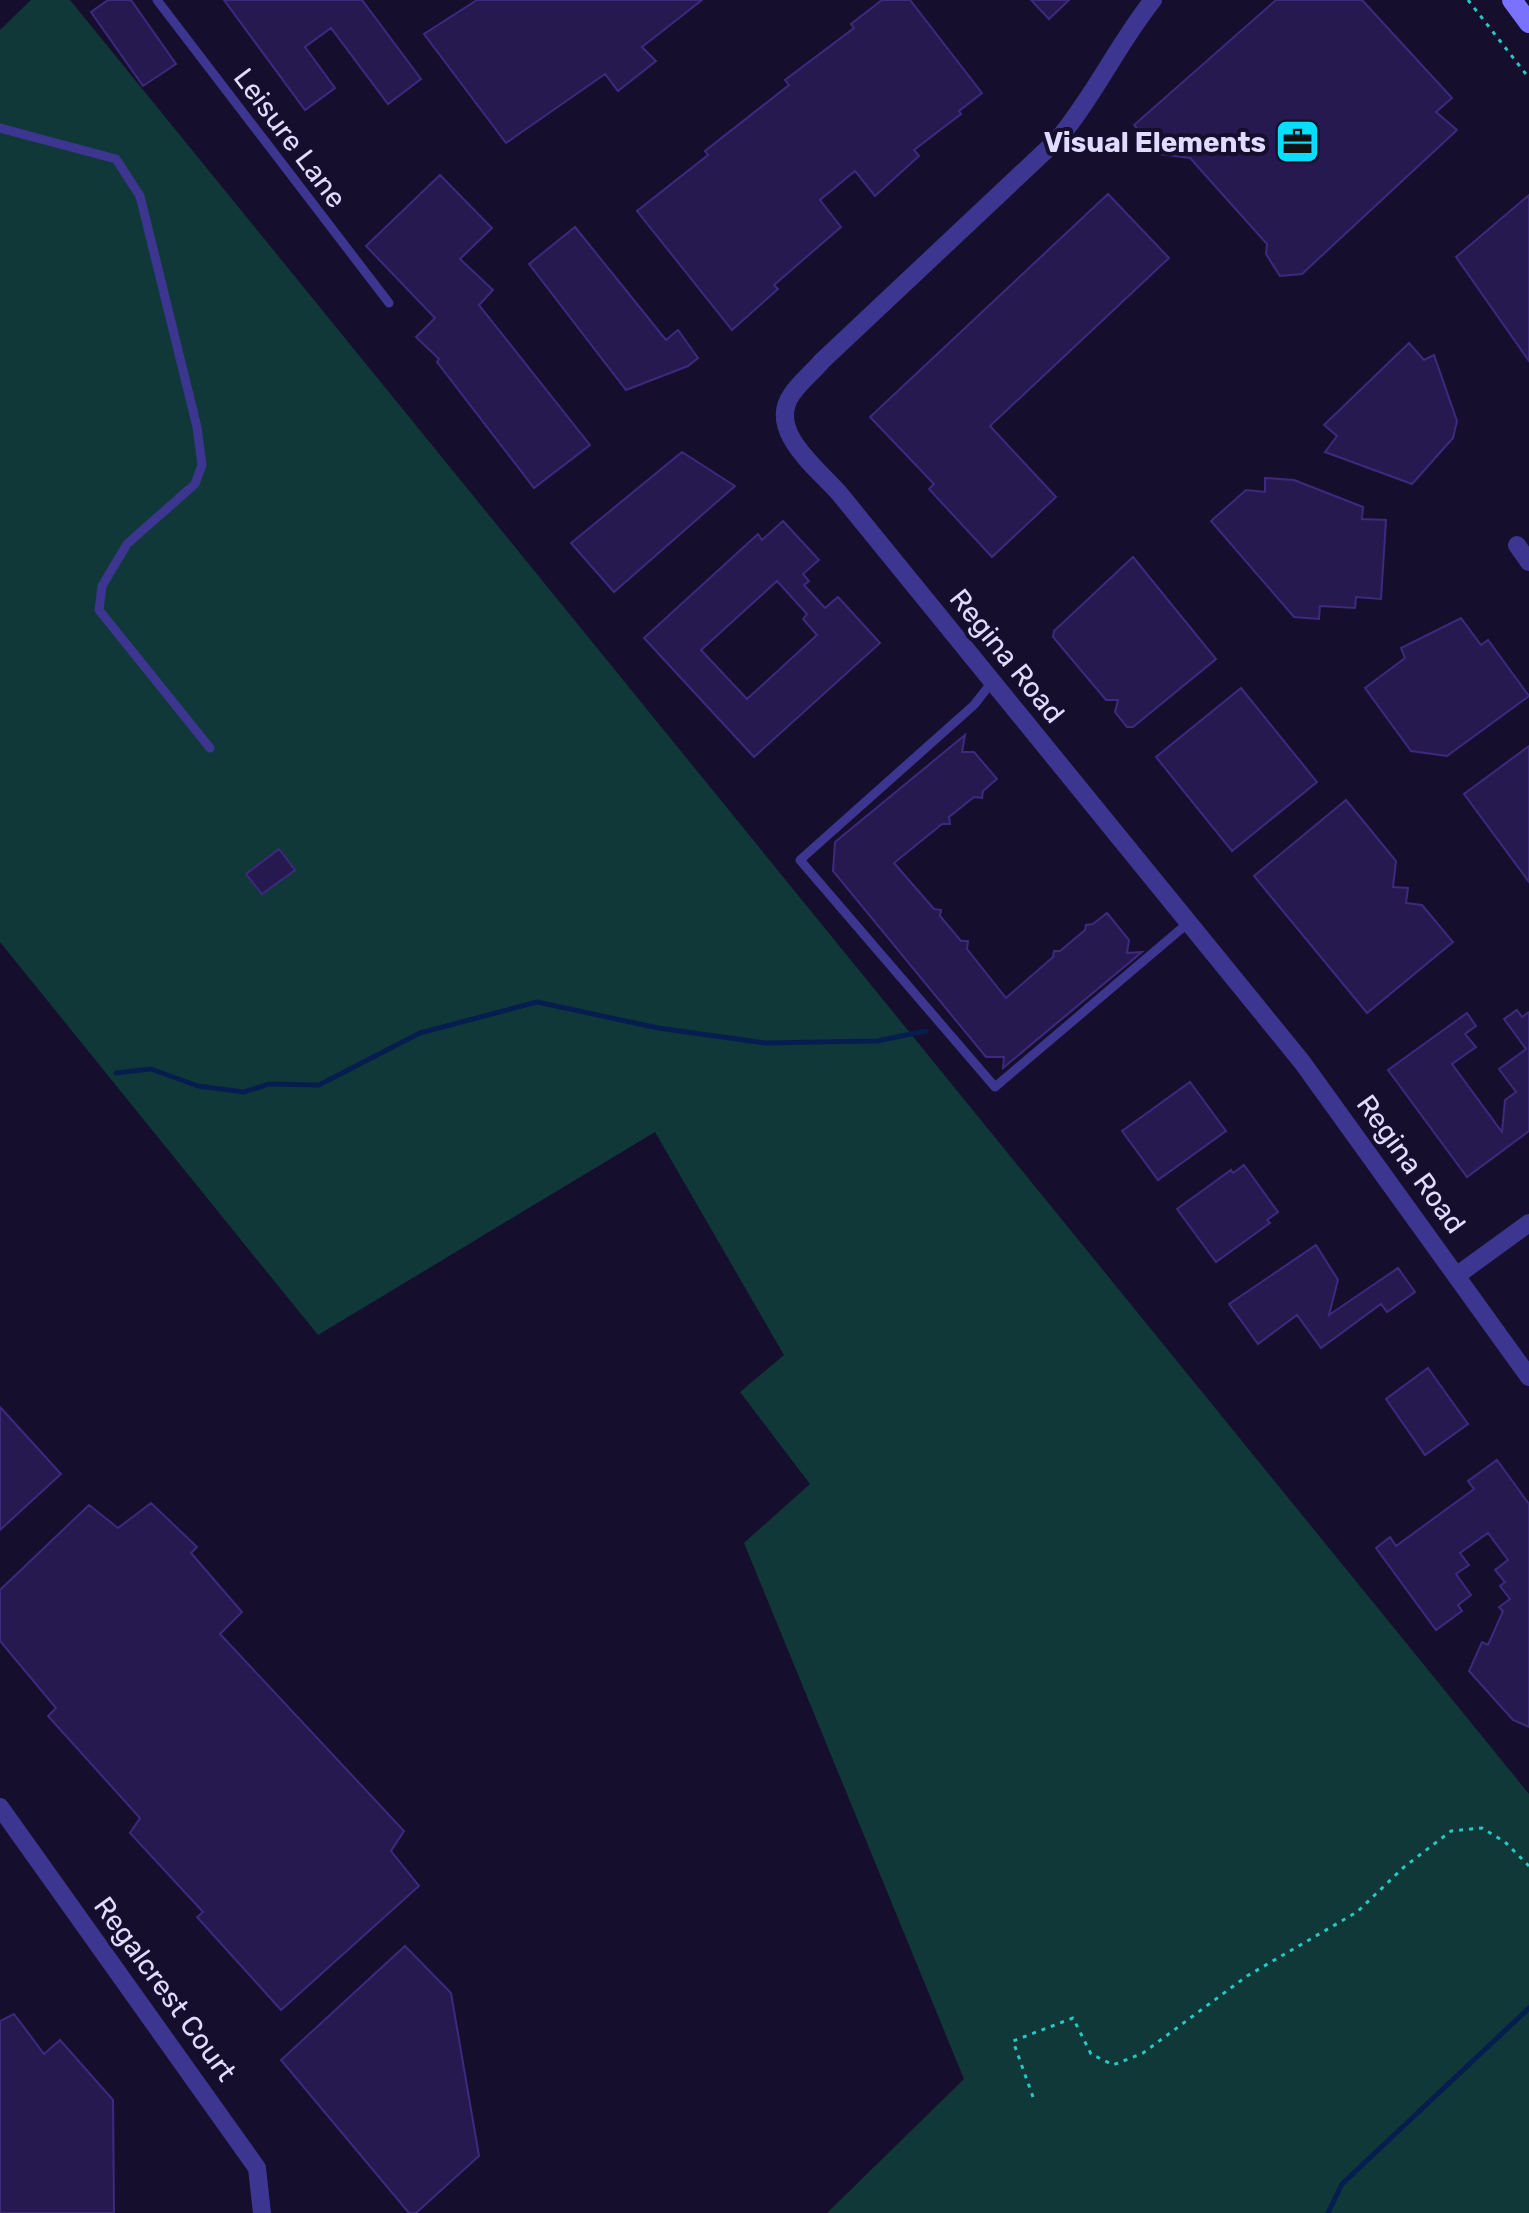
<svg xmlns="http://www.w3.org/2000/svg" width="1529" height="2213" viewBox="0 0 1529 2213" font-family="Rubik,sans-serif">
<rect width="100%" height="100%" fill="#150f2d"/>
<!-- green -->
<path fill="#113838" d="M31,0h39l1459,1794v419h-702l137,-134 -220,-536 66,-59 -70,-92 44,-37 -129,-223 -337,203 -318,-393v-912z"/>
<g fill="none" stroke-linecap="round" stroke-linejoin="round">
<!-- stream -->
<path stroke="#061e4f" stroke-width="5" d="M116,1073l35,-4 47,17 46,6 25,-8 50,1 101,-52 117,-31 121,26 107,15 112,-2 49,-10
M1328,2213l14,-29 187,-176"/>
</g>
<!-- building -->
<path fill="#261950" stroke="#3d297e" stroke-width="2" fill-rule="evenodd" d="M108,0h23l45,64 -33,22 -52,-74z
M224,0h138l59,79 -33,25 -57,-76 -26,19 30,41 -30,22z
M477,0h225l-60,47 14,14 -38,30 -13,-17 -99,69 -82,-109z
M882,0h28l72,93 -23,18 2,3 -47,36 5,6 -44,40 -20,-25 -35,29 21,27 -67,58 4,4 -46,41 -95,-119 71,-56 -3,-4 84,-66 -4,-5 69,-52 -3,-4z
M1031,0h38l-20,19z
M1276,0h86l90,98 -16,14 21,18 -155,144 -22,2 -14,-22 1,-10 -77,-86 -30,-4 -26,-29z
M440,175l52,53 -32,31 33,31 -14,15 111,140 -56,43 -97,-126 2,-3 -23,-22 19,-19 -69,-72z
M1108,194l61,64 -179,168 66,71 -64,60 -63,-68 5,-5 -64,-67z
M1529,195v166l-73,-104z
M575,227l91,113 12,-10 20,28 -10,8 -62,24 -97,-126z
M1409,343l15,17 10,-5 23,66 -4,17 -41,46 -87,-32 12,-16 -13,-11z
M682,452l53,34 -121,106 -43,-49z
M1265,478l29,2 69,27 -1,12 24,1 -5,79 -25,-2 -1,11 -35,-2 -1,13 -25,-2 -83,-96 35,-31 19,2z
M783,521l36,39 -16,14 6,7 -5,4 21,23 13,-11 42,46 -126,114 -110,-119 114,-104 4,6zM777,581l30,33 -4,5 14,16 -70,64 -46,-49z
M1133,557l83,102 -83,68h-6l-12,-15 3,-12h-12l-53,-63 1,-6z
M1461,618l20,27 7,-5 41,56 -82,60 -36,-5 -46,-63 40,-30 -4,-10z
M1241,688l76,94 -85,69 -76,-94z
M965,735l-3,17h12l23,27 -14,12 -1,7 -8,-1 -25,20 1,7h-8l-48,39 40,46 7,1 -1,6 21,25h7l-1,8 39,49 47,-41 1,-6h6l25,-21 1,-5 7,-1 14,-11 22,27 -2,13 15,-1 -139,116 1,-11h-18l-153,-186 2,-29z
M1529,746v136l-65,-88z
M1346,800l50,61 -3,26 15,1 -2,15 16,2 31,37 -86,71 -113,-137z
M279,849l16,21 -33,24 -16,-20z
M1517,1010l5,7 7,-5v119l-62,46 -79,-107 79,-57 9,13 -11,8 11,13 -24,17 50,68 3,-32 11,-8 -17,-23 27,-20 -22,-30z
M1190,1082l36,49 -68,49 -36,-49z
M1244,1165l34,47 -11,8 3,3 -54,39 -39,-53 54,-39 2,3z
M1316,1245l22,35 -9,35 69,-47 17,24 -28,20 -6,-8 -60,44 -24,-33 -39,29 -29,-40z
M1428,1368l40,56 -43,31 -39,-56z
M0,1407l61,67 -61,56z
M1497,1460l32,44v223l-16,-7 -44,-49 13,-29 6,3 15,-34 -4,-4 11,-8 -10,-13 5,-4 -10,-12 13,-10 -20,-27 -28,20 9,12 -13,9 15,21 -13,10 4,6 -26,19 -60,-82 14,-11 6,9 78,-57 -6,-8z
M151,1503l46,44 -6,6 51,59 -22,22 184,197 -13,20 28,35 -138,124 -84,-93 6,-5 -73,-79 10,-15 -92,-102 8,-8 -56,-67v-51l89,-85 29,23z
M405,1946l46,47 28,163 -63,57h-7l-128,-153z
M14,2014l30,40 16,-14 53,60 1,113h-114v-192z"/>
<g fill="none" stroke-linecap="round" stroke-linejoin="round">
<!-- path -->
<path stroke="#25c9c4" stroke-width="3" stroke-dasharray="4 6" stroke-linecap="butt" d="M1468,0l61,78
M1033,2097l-20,-56 60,-23 18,36 22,11 30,-12 104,-77 110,-64 47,-45 47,-36 31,-3 23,14 24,24"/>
<!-- lane -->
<path stroke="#3c3690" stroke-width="9" d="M157,0l232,303
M0,128l116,31 24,37 57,231 5,38 -7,19 -68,60 -25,42 -3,24 111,138
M992,682l-18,23 -174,155 195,227 193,-164"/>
<!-- street -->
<path stroke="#3c3690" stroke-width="18" d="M1153,0c-35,44 -59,96 -95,139l-236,222c-9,11 -22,21 -30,33 -26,36 25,74 47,99l463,569 227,315
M1517,545l12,17
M1456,1276l73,-53
M0,1807l257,361 5,45"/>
<!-- secondary -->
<path stroke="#7a72ff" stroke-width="20" d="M1512,0l17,23"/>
</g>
<!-- icons -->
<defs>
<symbol id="office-square" viewBox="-11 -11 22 22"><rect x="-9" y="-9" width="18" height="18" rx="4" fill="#07deff" stroke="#150f2d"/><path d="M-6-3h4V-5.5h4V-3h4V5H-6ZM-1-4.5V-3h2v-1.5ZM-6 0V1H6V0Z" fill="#111"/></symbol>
</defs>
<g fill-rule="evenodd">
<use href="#office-square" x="1272" y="116" width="51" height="51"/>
</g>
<g text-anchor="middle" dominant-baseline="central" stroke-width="8" stroke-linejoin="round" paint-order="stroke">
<!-- street labels -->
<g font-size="28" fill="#e0dbff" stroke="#150f2d">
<text transform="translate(290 138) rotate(53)">Leisure Lane</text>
<text transform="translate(1007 656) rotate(51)">Regina Road</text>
<text transform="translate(1411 1164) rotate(54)">Regina Road</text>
<text transform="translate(165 1989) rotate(54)">Regalcrest Court</text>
</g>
<!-- poi labels -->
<g font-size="28" font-weight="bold" fill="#e0dbff" stroke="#150f2d" text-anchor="end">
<text x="1266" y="142">Visual Elements</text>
</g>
</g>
</svg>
